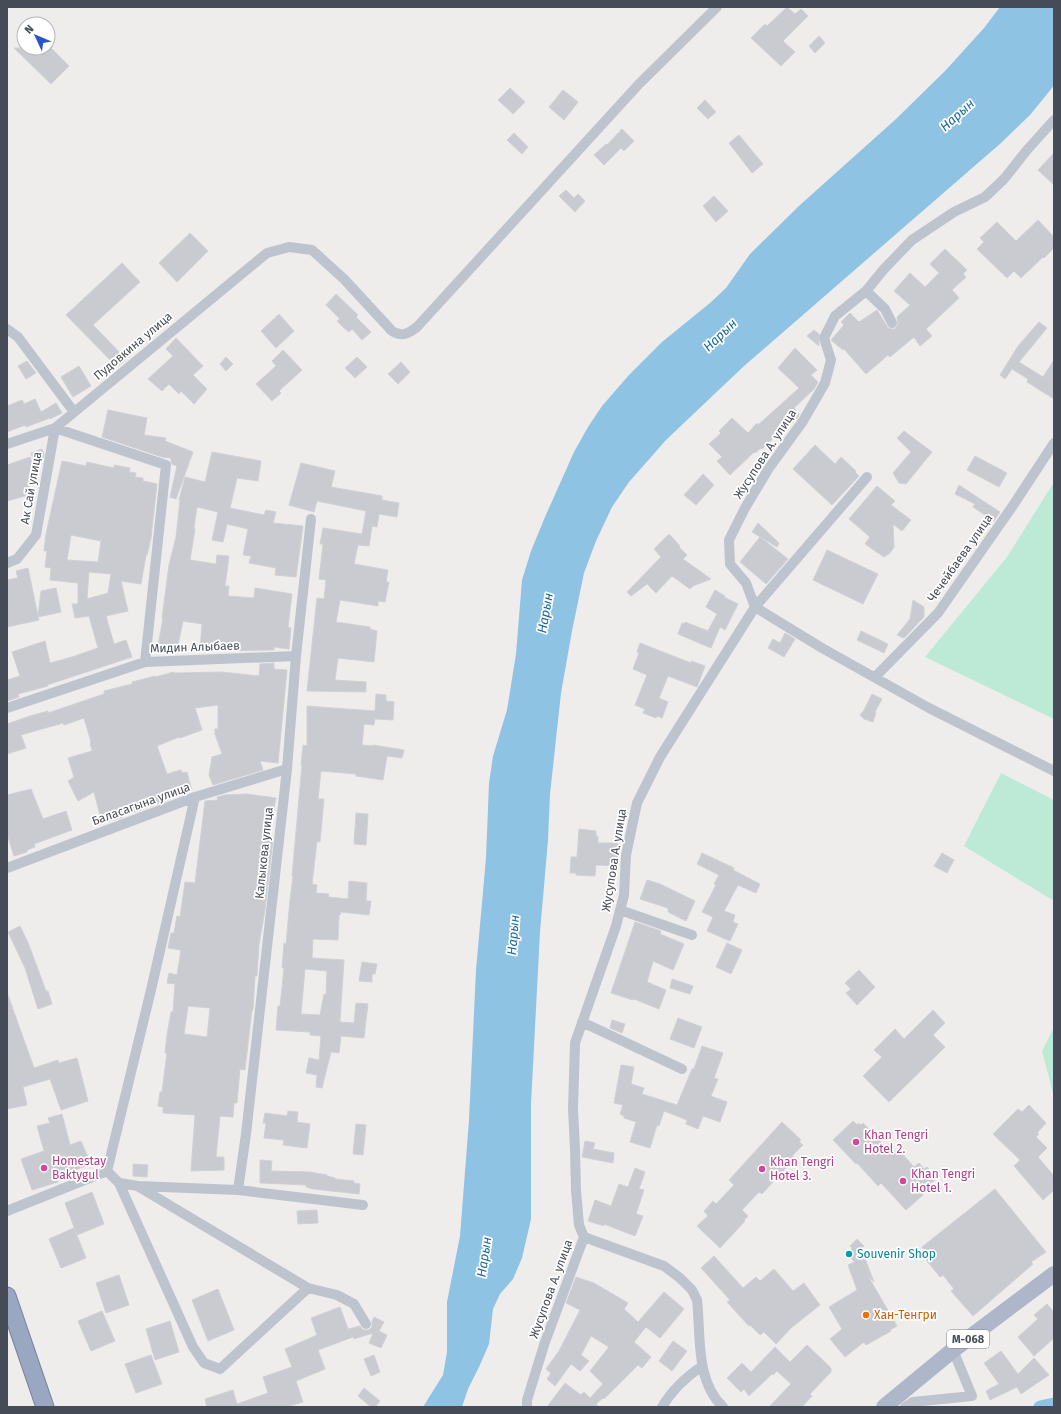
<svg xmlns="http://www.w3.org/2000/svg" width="1061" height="1414" viewBox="0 0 1061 1414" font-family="'Fira Sans',sans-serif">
<rect width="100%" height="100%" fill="#efecec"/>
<!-- green -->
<path fill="#bdead6" d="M1054,482v237l-129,-62 82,-100z
M1001,773l53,27v101l-90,-55z
M1054,1027v70l-12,-46z"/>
<!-- water -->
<path fill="#8ec3e3" d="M1000,7h54v77l-2,4 -22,27 -29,28 -257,223 -78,74 -37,42 -17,25 -16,34 -12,32 -12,58 -11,62 -11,101 -2,46 -8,92 -9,172v115l-9,39 -9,21 -13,15 -7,15 -4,35 -10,23 -11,22 -6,18h-39l20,-32 4,-23v-50l13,-66 9,-116 7,-150 10,-112 3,-75 4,-27 14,-46 9,-56 6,-74 9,-29 14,-34 29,-65 14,-25 14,-21 27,-31 33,-33 48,-39 16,-15 24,-34 50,-49 96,-86 50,-49 38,-42z"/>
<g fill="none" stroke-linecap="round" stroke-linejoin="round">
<!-- canal -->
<path stroke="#8ec3e3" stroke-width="13" d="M1040,1407l14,-3"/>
</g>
<!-- building -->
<path fill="#cacad1" stroke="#d0d1d7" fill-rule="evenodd" d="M787,7l8,7 6,-5 7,7 -25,25 12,11 -14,14 -30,-28 14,-14 2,2z
M819,36l6,7 -10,10 -6,-7z
M14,48h37l18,18 -18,18z
M510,88l15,14 -12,12 -15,-14z
M563,90l15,12 -14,18 -15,-13z
M705,100l11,12 -8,7 -11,-11z
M622,129l12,12 -10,10 -3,-3 -17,17 -10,-10 12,-11 1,1z
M514,133l14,14 -6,7 -15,-14z
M739,135l24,29 -11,9 -23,-30z
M1054,153v32l-16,-15z
M566,190l8,8 4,-4 7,7 -10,11 -16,-16z
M714,196l14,15 -12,11 -13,-16z
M1038,220l16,17v11l-10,10 -1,-1 -22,21 -7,-7 -7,7 -30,-29 7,-7 -4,-4 17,-16 19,19z
M190,233l18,18 -31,31 -18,-19z
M945,249l22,21 -4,4 3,3 -14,13 7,8 -33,31 6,7 -12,10 -6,-9 -24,20 -2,-2 -22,19 -22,-25 -1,1 -12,-10 13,-15 -3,-3 9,-9 9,9 18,-12 11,18 4,1h3l3,-5 -1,-7 13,-12 -16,-14 16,-18 15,14 14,-14 -9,-9z
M122,263l18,19 -47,43 33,34 -9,8 -51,-52z
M336,294l22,21 -2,2 15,15 -9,8 -10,-11 -3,3 -5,-4 -7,-7 3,-2 -14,-14z
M279,314l15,17 -18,17 -15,-17z
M1039,322l8,6 -28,34 24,15 11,-17v39l-27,-17 1,-3 -16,-10 -7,10 -5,-4 18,-29z
M814,330l5,4v12l-12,-10z
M176,338l27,28 -10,9 14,14 -13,15 -13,-13 -2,3 -10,-10 -7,7 -14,-12 25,-23 -7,-7z
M795,348l22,22 -6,5 7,7 -4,7 -20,19 5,6 -1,3 -17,16 -1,-1 -18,17 -1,-1 -6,5 -1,-1 -24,23 -13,-14 5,-4 -13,-13 12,-11 -2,-2 13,-13 16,15 9,-10 1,2 41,-37 -21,-20z
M283,350l19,20 -23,21 2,2 -9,8 -16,-17 20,-18 -4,-5z
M226,357l7,7 -7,7 -6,-7z
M357,357l10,10 -12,11 -10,-10z
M27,361l9,12 -10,6 -8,-13z
M401,362l9,10 -12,12 -10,-10z
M79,366l12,20 -18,11 -12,-20z
M35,399l6,13 15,-9 6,10 -12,6v-1l-24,9 -1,-2 -18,7v-26l15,-6 2,4z
M108,410l39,8 -3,17 22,3 -1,3 28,11 -17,47 -6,-2 7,-31 -5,-2 -1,-4v-2l-9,-1 -60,-20z
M904,431l28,21 -26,32 -7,-1 -6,-10 18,-21 -14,-14z
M815,445l20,19 6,-7 15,14 -1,1 4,4 -27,29 -39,-36z
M42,449l2,5 -1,5 -9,3 -3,-9z
M212,452l49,9 -3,20 -21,-3 -7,30 34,7 2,-5 10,2 -3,11 30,3 -7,51 -21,-2 1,-7 -27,-5 2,-7 -8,-1 5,-26 -21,-5 -4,18 -11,-2 6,-28 -21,-5 -3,21 1,1 -5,31 26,4 1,-9 12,1 -4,30h4l-1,10 26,2 1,-10 37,6 -4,33 3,1 -2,21 -15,-2v3l-74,1 2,-27 -19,-3 -6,29 -19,-4 5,-28h-1l7,-53 7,-28 4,-37h-1l6,-23 20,5z
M975,456l32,17 -8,14 -32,-17z
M30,457l7,20 -9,3 4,14 -25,7v-36z
M62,461l24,5 1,-4 27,6v-3l16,3 -1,4 7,1 -1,4 8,1v3l14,3 -6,54 -4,17h-1l-5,29 -20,-3 7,30 -22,5 8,28 12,-4 6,17 -85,28 1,1 -30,8 1,3 -12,4v-21l13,-4 -8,-24 33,-11 5,22 22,-6 26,-9 -9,-32 -14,2 -3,-14h6v-21l-28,-3 1,-12 -6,-1 2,-16h-3l2,-17zM71,535l30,6 -3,21 -31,-2zM89,572l22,2 -3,19 -21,6z
M301,463l34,8 -4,16 51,9v4l17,3 -2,14 -18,-3 -2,13 -5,-1 -3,20 -11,-1 -4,19 34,6 -2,12h3l-4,20 -7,-1v5l-38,-6 -4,22 34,5v2l7,2 -3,31 -36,-4 -3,22 31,2v10l-59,-1 10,-93 7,1 2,-19 -7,-1 4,-35h-3l3,-16 39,6 4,-23 -49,-10 -3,11 -25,-7z
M703,474l11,11 -18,20 -12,-10z
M959,485l41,27 -6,9 -21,-14 2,-3 -20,-10z
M877,486l18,15 -4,4 20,15 -9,11 -9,-7 1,23 -4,6 -6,4 -19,-13 5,-7 -21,-18z
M758,523l21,20 -2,4 -25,-15z
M669,534l11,12 -1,1 8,8 -4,4 28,20 -18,7 -3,3 -18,-13 -16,17 -9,-9 -16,12 -4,-4 34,-35 -7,-8z
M760,537l28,22 -22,25 -26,-22z
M827,550l51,24 -15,30 -50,-24z
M28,568l10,48 3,-25 15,-3 5,24 -23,5 1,3 -32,7v-47l11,-2 -2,-7z
M715,590l10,6 -1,1 14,7 -13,26 -5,-3 -9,21 -33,-14 4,-11 2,1 1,-2 23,9 9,-17 -11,-7z
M913,600l11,7v10l-20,21 -7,-3 13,-16z
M861,631l27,13 -4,9 -27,-13z
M785,633l10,6 -11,18 -16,-9 5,-9 7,4z
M640,643l51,20v-2l14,5 -8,21 -29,-11 -9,22 9,4 -6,16 -5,-2 -1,2 -13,-5 2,-4 -10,-4 12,-30 -14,-6 6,-16 -2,-1z
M274,663v6l13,1 -9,93 -18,-2 3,9 -50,15 -4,-10 3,-18 10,-3 -7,-20v-5h3v-24l-23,3 7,22 -22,8 -1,-1 -22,9 10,28 14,-4 1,3 5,-1 5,19 -54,20 -16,5 1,1 -2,1 -19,5 -8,-31 -16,9 -10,-20 6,-4 -6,-19 24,-7 -2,-8 1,-1 -7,-24 -20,7 -1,-2 -42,12 5,13 -19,6v-30l23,-8 18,-5v2l56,-19v-3l28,-7v-2l23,-6v1l19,-5v1l48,-1 37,4 1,-12z
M376,694l10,1v6l8,1 -1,18 -18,-1v-2l-1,8 -10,-1 -2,21 11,1v-1l31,5 -2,8 -15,-2 -4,24 -27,-4v-2l-35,-3 -3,28h6l-4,43 -3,-1 -5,43 5,1 -1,8 13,1 -1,3 20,2 1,-18 18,2 -1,18h5l-2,14 -28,-3 -1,3h-1l-1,25 -25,-1 -1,19 32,2 -4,62 14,1 2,-20 12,1 -4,34 -23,-2 -2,17 -8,-1 -9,36 -6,-1 1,-12 -11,-2 3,-15 10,2 2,-24 -11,-1v-3l-34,-2 2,-24h2l4,-38h-2l2,-25 2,1 4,-44 3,-24h-1l10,-111h-1l2,-20 4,1v-40l68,5zM305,969l22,2 -1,24 -2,-1 -4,21 -19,-1z
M872,694l10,5 -7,13 1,1 -3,9 -9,-3 -4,-4 4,-5z
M31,789l12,30 23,-8 6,19 -38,14 1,3 -8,3v2l-13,4 -7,-22v-39z
M247,794l29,4 -6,31 -1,10h4l-8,71 -6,34 -2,32h-2l-2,34h-1l-7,60 -5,-1 -3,34h-3l-1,14 -13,-1 -4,41h8v13l-33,1 4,-56 -32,-2v-6l-5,-1 2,-14h2l5,-39h-2l2,-18 4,-23h2l2,-28 -8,-1 2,-10 8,2 4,-25 -13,-2 3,-15h3l3,-17 3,1 5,-35 10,1 10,-82 13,-1 -1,-3 8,-2zM188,1006l22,2 -3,29 -23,-3z
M356,813l12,1 -2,31 -12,-1z
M579,829l17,2v5h2v7h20l-1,23 -21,-1 -1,11 -19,-1v-2h-6l1,-16h6z
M702,853l32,15 -1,2 27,14 -4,9 -18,-8 -14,26 11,4 -2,7 5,2 -8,17 -23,-10 6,-14 -11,-5 14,-27 -2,-1 5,-9 -22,-11z
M942,853l12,7 -7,13 -13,-7z
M647,880l13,4 35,17 -9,20 -18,-9v-4l-28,-9z
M635,922l26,9 -1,3 24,10 -11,26 -20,-9 -6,21 19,8 -7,19 -25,-10 -1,1 -22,-7z
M20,926l9,19 17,46h2l4,13 -14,5 -13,-41 -17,-36z
M727,943l15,7 -11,24 -15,-7z
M362,962l15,2 -2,10h-3v8l-13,-1z
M859,970l16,17 -18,18 -11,-12 5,-4 -6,-6z
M672,979l21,7 -3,8 -20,-6z
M7,995h1l26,73 24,-8 1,3 18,-5 11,43 -27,9 -11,-31 -27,8 4,18 -20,4z
M933,1010l12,13 -12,12 12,12 -56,55 -26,-26 19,-19 -8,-7 21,-21 9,10z
M678,1018l24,9 -8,21 -24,-9z
M612,1020l13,4 -3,9 -12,-5z
M702,1046l21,7 -9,25 4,1 -7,17 16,6 -7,20 -17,-6 -5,13 -12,-5 1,-4 -23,-9 -5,15 -2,-1 -7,23 -20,-6 6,-20 -12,-4v-2l-4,-2 3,-9 -9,-2 7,-38 13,2 -3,17 13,4 -2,6 35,11 15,-36h2z
M1029,1105l17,18 -9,10 2,1 -3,3 11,11 -9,9 16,19v14l-11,10 -29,-34 6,-6 -27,-26 25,-25 4,3z
M288,1111l10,1 -1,10 13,2 -3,24 -24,-3 1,-5 -20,-2 2,-15h-3l2,-10 22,3z
M62,1114l8,31 11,-4 10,23 -35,13 2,5 -26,8 -11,-31 23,-8 -7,-25 13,-3 -2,-5z
M853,1121l4,4 1,-2 3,2 2,-2 24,25 3,-2 5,6 3,-3 16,18 5,-4 5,6 3,-2 10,11 -16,14 2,3 -17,15 -25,-27 -3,3 -21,-23 -1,1 -23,-24z
M782,1122l19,18 -2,2 4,3 -11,11 3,2 -33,36 -3,-2 -17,18 6,6 -4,4 1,1 -25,27 -23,-22 11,-10 -4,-5 9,-10 3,3 18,-19 -5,-5z
M356,1124l10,1 -3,30 -10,-1z
M585,1141l10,2 -2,6 21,4 -1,10 -31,-6z
M260,1160l12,1 -1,10 39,1 17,3v1l8,2v1l19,2v2l6,1 -1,10 -46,-5 -7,-2v-2l-46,-2z
M133,1164l15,1 -1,12 -14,-1z
M635,1168l10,4 -6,17 5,1 -8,24 7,2 -8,20 -31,-12v2l-16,-5 7,-21 16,6 8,-22 9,3z
M995,1189l51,63 -15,10 2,2 -60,52 -22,-25 3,-2 -11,-14 -3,2 -17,-21 4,-3 -5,-6z
M92,1192l12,32 -27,11 -12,-32z
M317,1210l1,13 -20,1 -1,-13z
M74,1228l12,30 -25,10 -12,-29z
M857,1239l7,7 -3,2 13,34 -6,-6 29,50 -7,4 1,1 -25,14 -2,-3 -19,15 -15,-18 12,-10 -13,-22 28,-17 -9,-25 7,-3 -8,-8 5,-6 -2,-2z
M714,1256l29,32 13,-11 4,4 14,-12 19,22 11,-8 16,22 -29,23 -15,16 -12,-12 -4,3 -10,-10 -1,1 -22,-24 3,-2 -29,-32z
M119,1275l10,30 -23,8 -10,-30z
M576,1277l18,6 34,20 -4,6 14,13 26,-30 20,17 -24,29 -14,-11 -12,15 17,15 -9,11 -4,-3 -34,34 -1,-1 -7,6 3,3h-52l18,-24 16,12 3,-3 6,6 13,-14 -13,-13 19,-24 -18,-11 -10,19 8,6 -9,10 -9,-7 -16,22 -8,-7 4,-6 -5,-4 13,-18 21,-41 -14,-7z
M218,1289l16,41 -26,11 -16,-41z
M1047,1304l7,8v26l-20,18 -16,-19 20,-18 -4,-4z
M340,1307l8,22 12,-3 3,4h6l3,-3v-6l2,-4 10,5 -5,9 8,4 -6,13 -12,-5 4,-10 -19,6 -1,-2 -35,13 7,19 -29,12 7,21 -17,5h-79l-2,-8 28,-9 4,14 31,-11 -5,-16 29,-10 -7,-18 32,-14 -6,-17z
M102,1311l13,30 -24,10 -13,-30z
M170,1321l9,31 -24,8 -9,-31z
M673,1341l14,10 -15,20 -13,-10z
M807,1345l24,23v4l-21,22 2,2 -10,11h-33l22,-23 -14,-13 -4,4 -1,-1 -23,22 -5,-7 -3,3 -14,-14 15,-15 9,9 24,-25 15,15z
M1001,1351l17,23 16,-16 15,17 -28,19 -4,-7 -27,13 -4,-9 13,-7 -15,-21z
M151,1355l11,29 -26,9 -11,-29z
M374,1355l6,17 -9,4 -7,-17z
M364,1388l16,13 -5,6h-4l-13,-11z"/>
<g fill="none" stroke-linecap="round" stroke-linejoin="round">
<defs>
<path id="trunk" d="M7,1296l38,111"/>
</defs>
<!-- trunk casing -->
<use href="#trunk" stroke="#7382a3" stroke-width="19"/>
<!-- minor -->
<path stroke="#bec4cd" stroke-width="10" d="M866,291l18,-22 28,-29 42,-28 31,-15 19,-18 23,-29 27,-30
M7,329l11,8 56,75
M7,444l48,-16 212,-175 22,-6 23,3 32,29 48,52c10,6 16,3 25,-4l222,-243 78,-77
M867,477l-112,130 67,41 107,60 125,63
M7,563l10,-4 19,-24 19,-107 111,37 -21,197
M875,677l63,-64 74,-106 42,-64
M7,708l138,-46 151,-6
M7,868l188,-71 92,-28
M620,910l72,25
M582,1022l100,47
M107,1171l44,-181 44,-193
M119,1183l74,164 11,16 16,6 88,-81
M139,1187l169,101 29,7 17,9 12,20
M238,1190l8,-56 41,-365 9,-113 15,-137
M7,1211l100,-40 12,12 19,3 100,4 125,15
M584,1237l80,29 16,12 12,12 5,10c4,34 -2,81 26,107
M527,1407v-7l18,-58 39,-105 -5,-12 -3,-35 -1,-41 -2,-40 2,-66 41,-117 8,-31 2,-40 11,-52 23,-46 95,-150 -9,-24 -16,-19 -1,-24 16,-32 24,-40 34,-47 22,-38 6,-23 -7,-22 11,-22 31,-25 19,18 7,14
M662,1407c10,-17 24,-30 40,-41
M905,1407l8,-5 59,-6 -19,-46"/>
<!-- primary -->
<path stroke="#aeb7c9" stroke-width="16" d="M884,1407l69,-57 101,-76"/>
<!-- trunk -->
<use href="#trunk" stroke="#9aa7c0" stroke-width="17"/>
</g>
<!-- markers -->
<g fill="#d1479c" stroke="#fff" stroke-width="1.5">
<circle cx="856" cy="1142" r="4"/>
<circle cx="44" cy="1168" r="4"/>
<circle cx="762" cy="1169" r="4"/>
<circle cx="903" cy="1181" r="4"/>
</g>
<circle fill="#0f9aa8" stroke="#fff" stroke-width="1.5" cx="849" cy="1254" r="4"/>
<circle fill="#e8710a" stroke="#fff" stroke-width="1.5" cx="866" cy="1315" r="4"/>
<g text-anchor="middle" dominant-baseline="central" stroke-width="3.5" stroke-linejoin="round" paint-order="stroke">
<!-- shield labels -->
<rect fill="#fff" stroke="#7e8289" stroke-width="1" x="947" y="1330" width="42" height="18" rx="3"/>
<g font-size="11" font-weight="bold" fill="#464c57">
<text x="968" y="1339">М-068</text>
</g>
<!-- street labels -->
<g font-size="12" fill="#464c57" stroke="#fff">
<text transform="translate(133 346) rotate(-40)">Пудовкина улица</text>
<text transform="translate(765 454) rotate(-57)">Жусупова А. улица</text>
<text transform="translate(31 488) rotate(-80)">Ак Сай улица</text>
<text transform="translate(960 558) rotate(-55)">Чечейбаева улица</text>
<text transform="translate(195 647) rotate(-2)">Мидин Алыбаев</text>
<text transform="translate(141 804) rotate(-20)">Баласагына улица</text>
<text transform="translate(264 853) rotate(-84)">Калыкова улица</text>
<text transform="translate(614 860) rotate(-81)">Жусупова А. улица</text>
<text transform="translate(551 1289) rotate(-70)">Жусупова А. улица</text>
</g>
<!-- hotel labels -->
<g font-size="12" fill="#b23c85" stroke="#fff" text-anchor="start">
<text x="864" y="1135">Khan Tengri<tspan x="864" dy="14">Hotel 2.</tspan></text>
<text x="52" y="1161">Homestay<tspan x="52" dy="14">Baktygul</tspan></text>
<text x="770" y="1162">Khan Tengri<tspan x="770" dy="14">Hotel 3.</tspan></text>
<text x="911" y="1174">Khan Tengri<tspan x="911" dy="14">Hotel 1.</tspan></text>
</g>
<!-- culture labels -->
<g font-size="12" fill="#0d838f" stroke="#fff" text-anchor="start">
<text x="857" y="1254">Souvenir Shop</text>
</g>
<!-- food labels -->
<g font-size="12" fill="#c56008" stroke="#fff" text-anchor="start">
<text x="874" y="1315">Хан-Тенгри</text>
</g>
<!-- water labels -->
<g font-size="13" font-style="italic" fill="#186898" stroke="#fff">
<text transform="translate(957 115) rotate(-42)">Нарын</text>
<text transform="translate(720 335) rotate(-44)">Нарын</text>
<text transform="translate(545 613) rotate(-80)">Нарын</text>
<text transform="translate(513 935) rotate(-86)">Нарын</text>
<text transform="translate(484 1257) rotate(-82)">Нарын</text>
</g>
</g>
<!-- border -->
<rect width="1061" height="1414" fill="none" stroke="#464c57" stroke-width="16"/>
<!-- north arrow -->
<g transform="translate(36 36) rotate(314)"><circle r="19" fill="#ffffff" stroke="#b5b7bc"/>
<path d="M0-3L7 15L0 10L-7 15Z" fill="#2854cc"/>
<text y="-6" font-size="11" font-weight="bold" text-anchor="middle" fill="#464c57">N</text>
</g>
</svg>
